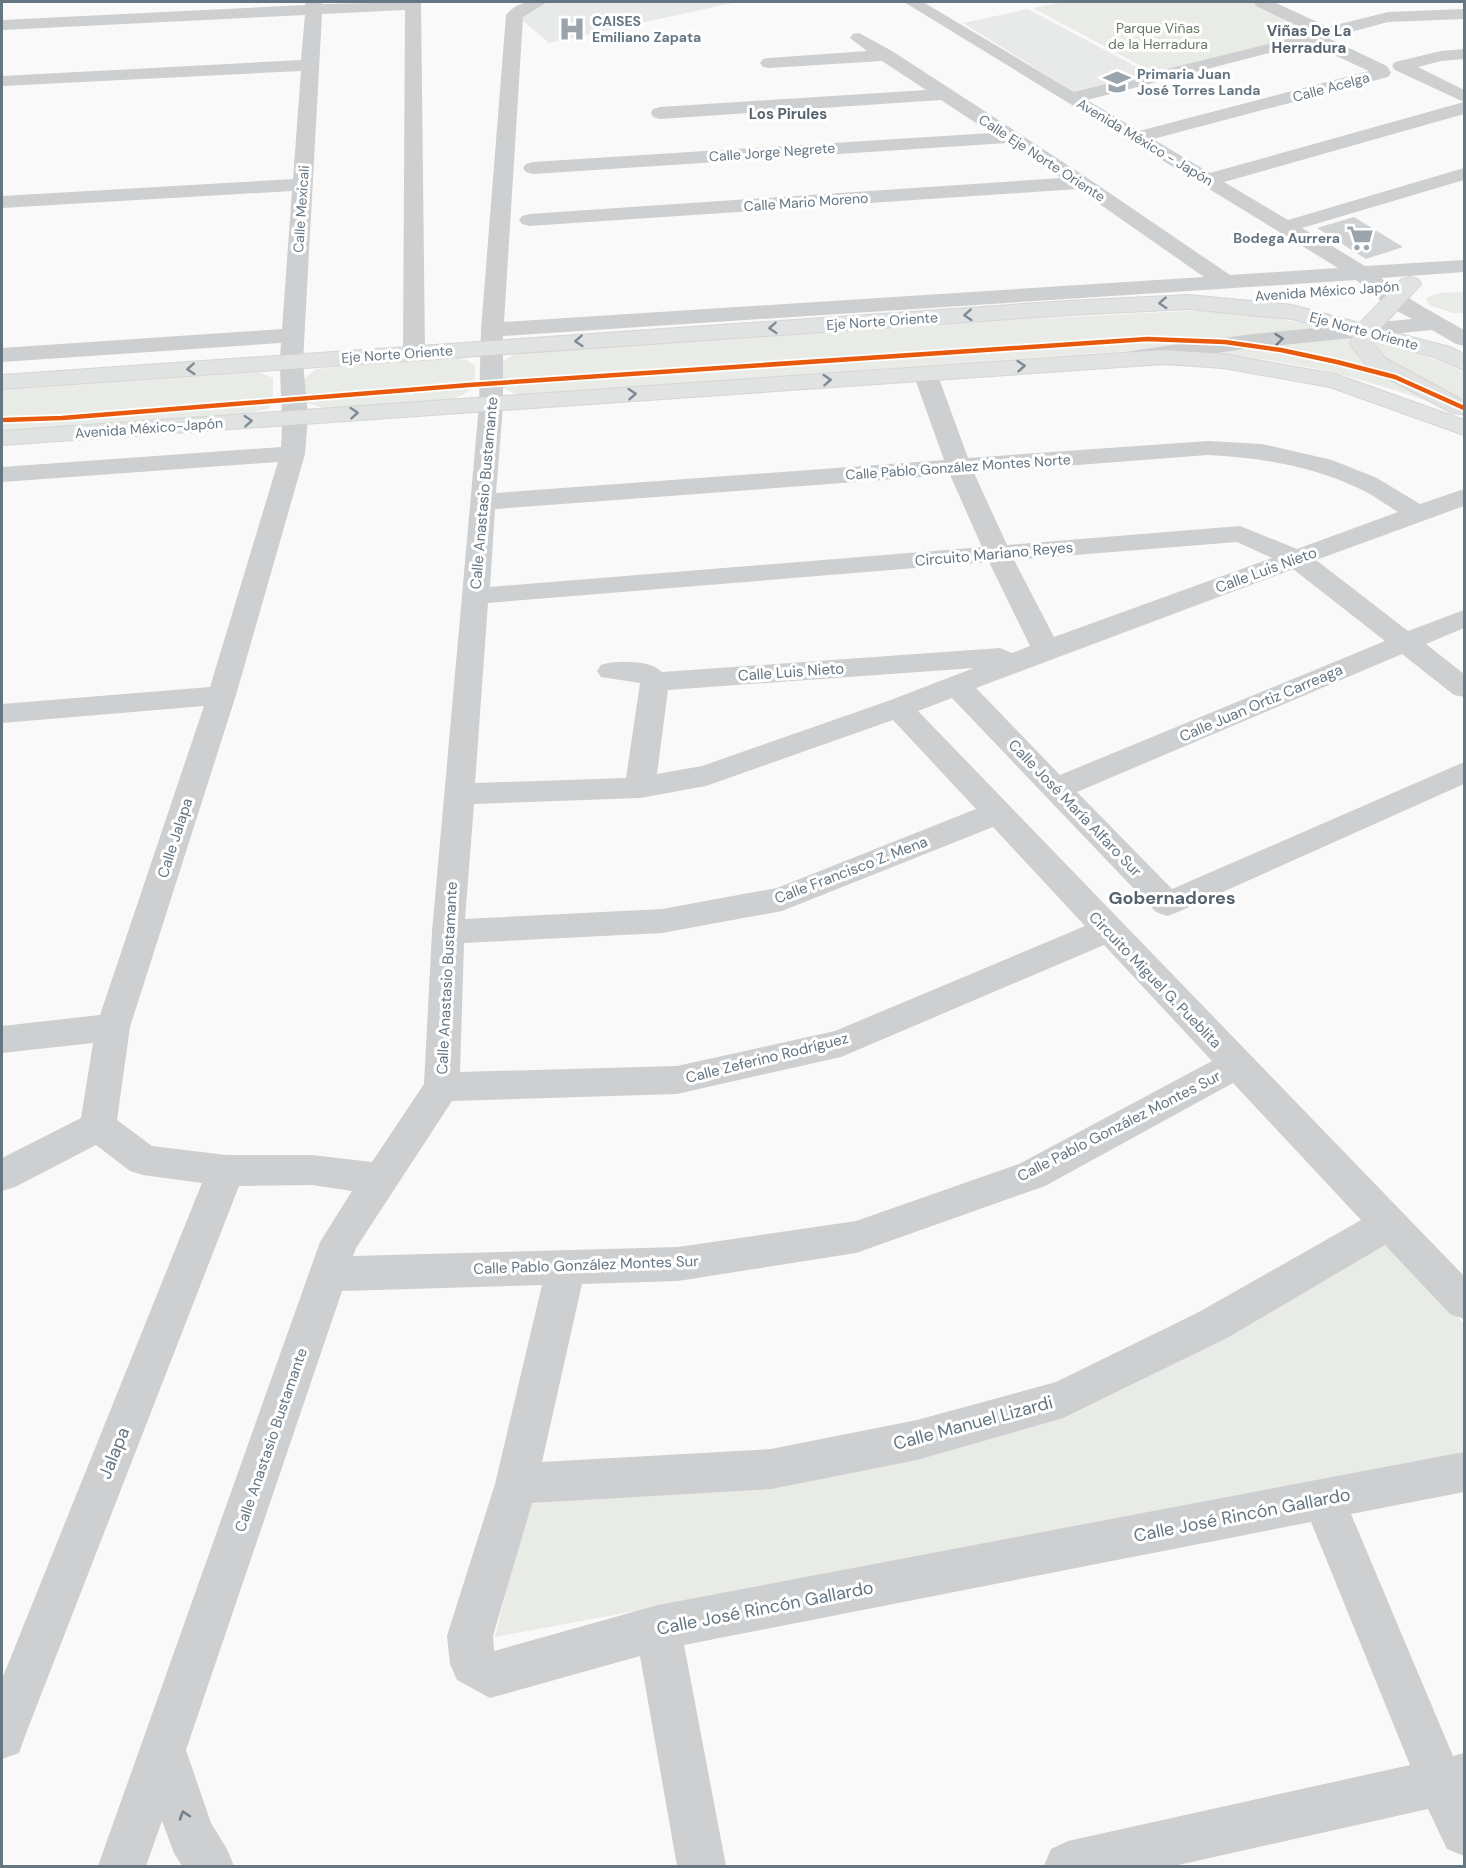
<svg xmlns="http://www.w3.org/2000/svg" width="1466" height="1868" viewBox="0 0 1466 1868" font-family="'DM Sans',sans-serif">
<rect width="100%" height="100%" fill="#f9f9f9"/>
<!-- built -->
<path fill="#e8e9e9" d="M542,2h195l-188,41 -33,-28z
M1028,9l122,65 -73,20 -114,-71z"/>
<!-- green -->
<path fill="#e8ebe6" d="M1063,2h193l60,30 -162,41 -121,-65z
M1464,292v21h-11l-24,-8 -3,-7 13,-5z
M1188,311c59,0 115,11 172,26 36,9 71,19 104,35v44c-23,-11 -48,-19 -73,-27 -86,-28 -159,-36 -249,-39l-612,44h-15l-13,-6 -1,-25 12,-8 12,-2 499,-34z
M454,357l13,3 8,6c1,21 -2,24 -21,33l-130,9 -17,-5 -3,-24 12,-10z
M259,372l14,6v25l-5,6 -18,4 -248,18v-41z
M1382,1239l82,85v135l-969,178 33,-133 260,-22 167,-34z"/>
<!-- building -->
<path fill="#d0d2d3" d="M1354,217l49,30 -37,12 -49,-31z"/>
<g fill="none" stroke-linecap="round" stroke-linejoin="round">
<defs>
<path id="major" d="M1410,277l8,2 3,5 -41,45 70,18 14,7v16l-30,-13 -60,-16 -1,2 12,15 79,43v13l-12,-1 -83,-45 -19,-24 3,-9 -62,-16 -102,-10 -121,6 -1066,74v-14l1066,-74 121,-6 103,10 68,18 42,-44z
M1164,350l59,4 112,20 129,46v15l-134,-48 -107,-19 -59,-4 -1162,81v-14z"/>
</defs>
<!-- major casing -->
<use href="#major" stroke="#d5d6d7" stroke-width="2"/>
<!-- minor -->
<path fill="#cecfd0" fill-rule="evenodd" d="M306,2h16v2l99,-2 4,351 -3,5 -8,2 -8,-2 -3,-5 2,-343 -83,4 -19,348 5,55 -3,37 -69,241 -106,332 -13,93 35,26 74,9h86l60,7 52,-78 8,-152 47,-527 2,-75 25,-315c10,-13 27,-15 41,-13l-24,15 -19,305 700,-45 -126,-88 -549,37 -7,-2 -3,-4 3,-4 7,-2 532,-36 -54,-35 -474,31 -7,-2 -3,-4 3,-4 7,-2 458,-29 -50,-33 -281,19 -7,-2 -2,-4 2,-4 7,-2 266,-17 -44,-29 -113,7 -6,-1 -3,-4 3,-4 6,-1 98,-7 -17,-13 3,-4 6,-1 33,18 197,128 141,96 108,-7 -434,-266h19l151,90 239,-59 -57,-27 -2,-4h20l54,25 60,-15 76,-3v10l-76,3 -60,16 59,28 4,7 -3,4 -235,62 57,34 254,-71 -69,-32 -3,-4 3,-4 46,-11 23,-2v10l-23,2 -23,6 46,23v24l-240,68 64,38 176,-52v12l-162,48 63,38 99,-6v12l-83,6c26,21 55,36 83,52v16l-8,-2 -24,-14 -180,18 -115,16 -8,-2 -4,-5 4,-5 8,-2 115,-16 160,-15 -26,-14 -30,-25 -853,56v69l-7,88 448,-33 -31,-87 4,-5 8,-2 8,2 4,5 31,85 240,-17 54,3 70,16 45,18 43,26 44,-15v17l-148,54 92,71 56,-21v18l-38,16 38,30v23l-10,-2 -52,-41 -325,138 95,97 292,-127v22l-286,128 -11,4 -11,-4 -204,-214 -34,13 546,565v43l-14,-5 -65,-69 -158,93 -164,80 -146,42 -146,29 -239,14 -39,133 1,15 164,-46 806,-153v40l-113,22 102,242 11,-3v103l-17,-7 -19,-40 -254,57h-130l7,-17 17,-8 342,-76 -99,-243 -627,123 42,221h-49l-37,-210 -150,42 -33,-18 -7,-16 -3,-28 48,-152 47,-199 -200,6 -156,459 25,73 16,26 7,17h-52l-8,-13 -12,-32 -16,45h-48l222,-624 32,-51 -40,-6 -73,1 -214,550 -6,17 -17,6v-80l200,-496 -59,-8 -13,-4 -34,-26 -81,42 -13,4v-33l79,-40 12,-75 -91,10v-27l98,-11 104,-309 -202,17v-19l208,-17 68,-225 -276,20v-15l279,-20c3,-35 -3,-69 0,-104l-279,19v-14l280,-19 10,-138 -290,17v-12l291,-17 8,-108 -299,15v-10l299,-16 4,-45 -303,15v-10l303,-15zM1308,43l61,28 -230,60 -52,-31zM1208,455c52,3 102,10 150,33 14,6 27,16 40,24l-101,37 -57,-23 -233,19 -33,-72zM950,475l32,72 -492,40 5,-78zM1237,542l35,16 -218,79 -40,-77zM989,562l41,84 -18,7 -12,-5 -338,24c-11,-12 -46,-12 -61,-7l-4,6 4,6 39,6 -14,95 -151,5 13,-180zM1293,569l92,72 -325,134 -84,-87zM974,668l-86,33 -186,65 -45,8 11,-84zM893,720l83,89 -199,79 -115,21 -197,10 9,-115 166,-6 66,-12zM993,827l92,99 -250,105 -158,35 -217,6 4,-129 198,-10 120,-22zM1104,945l108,116 -193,103 -163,57 -178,26 -325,9 3,-8 96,-147 225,-7 164,-37zM1233,1083l128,137 -162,92 -143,70 -139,38 -146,29 -229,13 40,-178 96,-3 178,-28 189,-67z"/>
<!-- major -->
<use href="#major" fill="#e1e2e2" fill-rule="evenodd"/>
<defs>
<path id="cycleway" d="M2,420l60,-2 407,-33 678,-46 78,3 56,8 56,12 58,15 69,31"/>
</defs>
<!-- cycleway casing -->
<use href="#cycleway" stroke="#fff" stroke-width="8"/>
<!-- cycleway -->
<use href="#cycleway" stroke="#e8590c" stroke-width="4.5"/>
</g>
<!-- one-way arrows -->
<defs><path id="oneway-chevron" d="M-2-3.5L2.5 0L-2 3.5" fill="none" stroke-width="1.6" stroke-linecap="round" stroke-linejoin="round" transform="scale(1.5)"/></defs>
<g stroke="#7e8c96">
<use href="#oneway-chevron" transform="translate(1163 303) rotate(177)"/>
<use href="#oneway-chevron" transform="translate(968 315) rotate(176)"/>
<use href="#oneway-chevron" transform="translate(773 328) rotate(176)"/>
<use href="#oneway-chevron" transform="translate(579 341) rotate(176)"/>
<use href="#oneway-chevron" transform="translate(1021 366) rotate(-4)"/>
<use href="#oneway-chevron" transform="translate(191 369) rotate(176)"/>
<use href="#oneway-chevron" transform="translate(827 380) rotate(-4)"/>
<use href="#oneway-chevron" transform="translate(632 394) rotate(-4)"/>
<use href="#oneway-chevron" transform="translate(354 413) rotate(-4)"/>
<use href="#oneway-chevron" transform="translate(248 421) rotate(-4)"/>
</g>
<g stroke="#707f8b">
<use href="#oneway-chevron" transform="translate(1279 339) rotate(-6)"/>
<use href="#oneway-chevron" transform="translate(184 1815) rotate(-108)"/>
</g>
<!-- icons -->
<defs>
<symbol id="hospital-bare" viewBox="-9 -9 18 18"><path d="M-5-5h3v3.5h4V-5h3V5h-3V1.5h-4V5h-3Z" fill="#99a4ac" stroke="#fff" stroke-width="2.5" paint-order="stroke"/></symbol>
<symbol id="school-bare" viewBox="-9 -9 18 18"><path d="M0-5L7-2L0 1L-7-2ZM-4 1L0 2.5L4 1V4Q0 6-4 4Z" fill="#99a4ac" stroke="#fff" stroke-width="2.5" paint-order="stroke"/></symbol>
<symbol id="supermarket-bare" viewBox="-9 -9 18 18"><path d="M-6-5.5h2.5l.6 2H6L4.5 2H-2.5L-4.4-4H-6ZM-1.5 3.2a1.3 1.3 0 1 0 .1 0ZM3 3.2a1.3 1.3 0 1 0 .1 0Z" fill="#99a4ac" stroke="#fff" stroke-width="2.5" paint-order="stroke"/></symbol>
</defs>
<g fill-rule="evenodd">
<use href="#hospital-bare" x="553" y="10" width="38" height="38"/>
<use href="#school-bare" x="1098" y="63" width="38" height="38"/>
<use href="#supermarket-bare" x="1341" y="219" width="38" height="38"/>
</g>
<g text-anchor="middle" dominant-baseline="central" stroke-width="6" stroke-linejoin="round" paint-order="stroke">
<!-- far-poi labels -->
<g font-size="14" font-weight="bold" fill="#657683" stroke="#fff" text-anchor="start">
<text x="592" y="21">CAISES<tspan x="592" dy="16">Emiliano Zapata</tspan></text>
<text x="1137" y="74">Primaria Juan<tspan x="1137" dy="16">José Torres Landa</tspan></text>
<text x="1340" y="238" text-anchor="end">Bodega Aurrera</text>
</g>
<!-- far-park labels -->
<g font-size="14" fill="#687a64" stroke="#fff">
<text x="1158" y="28">Parque Viñas<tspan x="1158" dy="16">de la Herradura</tspan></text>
</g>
<!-- far-street labels -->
<g font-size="14" fill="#657683" stroke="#fff">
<text transform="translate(1331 87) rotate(-15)">Calle Acelga</text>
<text transform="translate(1145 142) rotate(31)">Avenida México - Japón</text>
<text transform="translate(772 152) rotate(-4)">Calle Jorge Negrete</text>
<text transform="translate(1042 158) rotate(33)">Calle Eje Norte Oriente</text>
<text transform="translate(806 202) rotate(-4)">Calle Mario Moreno</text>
<text transform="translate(301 209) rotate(-86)">Calle Mexicali</text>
<text transform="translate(1327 291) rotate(-4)">Avenida México Japón</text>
<text transform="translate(882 321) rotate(-4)">Eje Norte Oriente</text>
<text transform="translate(1364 331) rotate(15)">Eje Norte Oriente</text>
<text transform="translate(397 354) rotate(-4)">Eje Norte Oriente</text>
<text transform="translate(149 428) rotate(-4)">Avenida México-Japón</text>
<text transform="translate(958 467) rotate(-4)">Calle Pablo González Montes Norte</text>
</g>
<!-- far-quarter labels -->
<g font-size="15" font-weight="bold" fill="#57646e" stroke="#fff">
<text x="1309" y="31">Viñas De La<tspan x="1309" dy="17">Herradura</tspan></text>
<text x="788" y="114">Los Pirules</text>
</g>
<!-- street labels -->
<g font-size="15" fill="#657683" stroke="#fff">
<text transform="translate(484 493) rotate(-85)">Calle Anastasio Bustamante</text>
<text transform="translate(994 554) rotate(-5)">Circuito Mariano Reyes</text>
<text transform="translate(1266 570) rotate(-20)">Calle Luis Nieto</text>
<text transform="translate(791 672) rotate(-4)">Calle Luis Nieto</text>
<text transform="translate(1261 703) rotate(-23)">Calle Juan Ortiz Carreaga</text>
<text transform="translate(1075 808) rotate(46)">Calle José María Alfaro Sur</text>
<text transform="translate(175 838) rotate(-72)">Calle Jalapa</text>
<text transform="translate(851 870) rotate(-21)">Calle Francisco Z. Mena</text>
<text transform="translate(447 978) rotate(-87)">Calle Anastasio Bustamante</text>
<text transform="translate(1155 980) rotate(46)">Circuito Miguel G. Pueblita</text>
<text transform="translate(767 1058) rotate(-14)">Calle Zeferino Rodríguez</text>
<text transform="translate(1119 1126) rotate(-27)">Calle Pablo González Montes Sur</text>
<text transform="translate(586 1265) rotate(-2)">Calle Pablo González Montes Sur</text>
<text transform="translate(271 1440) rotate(-71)">Calle Anastasio Bustamante</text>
</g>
<!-- quarter labels -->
<g font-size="18" font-weight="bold" fill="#57646e" stroke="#fff">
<text x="1172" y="898">Gobernadores</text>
</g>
<!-- near-street labels -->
<g font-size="18" fill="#657683" stroke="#fff">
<text transform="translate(973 1423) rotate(-15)">Calle Manuel Lizardi</text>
<text transform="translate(114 1453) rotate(-68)">Jalapa</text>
<text transform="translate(1242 1515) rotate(-11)">Calle José Rincón Gallardo</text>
<text transform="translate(765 1608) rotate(-11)">Calle José Rincón Gallardo</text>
</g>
</g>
<!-- border -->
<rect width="1466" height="1868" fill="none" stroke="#657683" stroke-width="6"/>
</svg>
